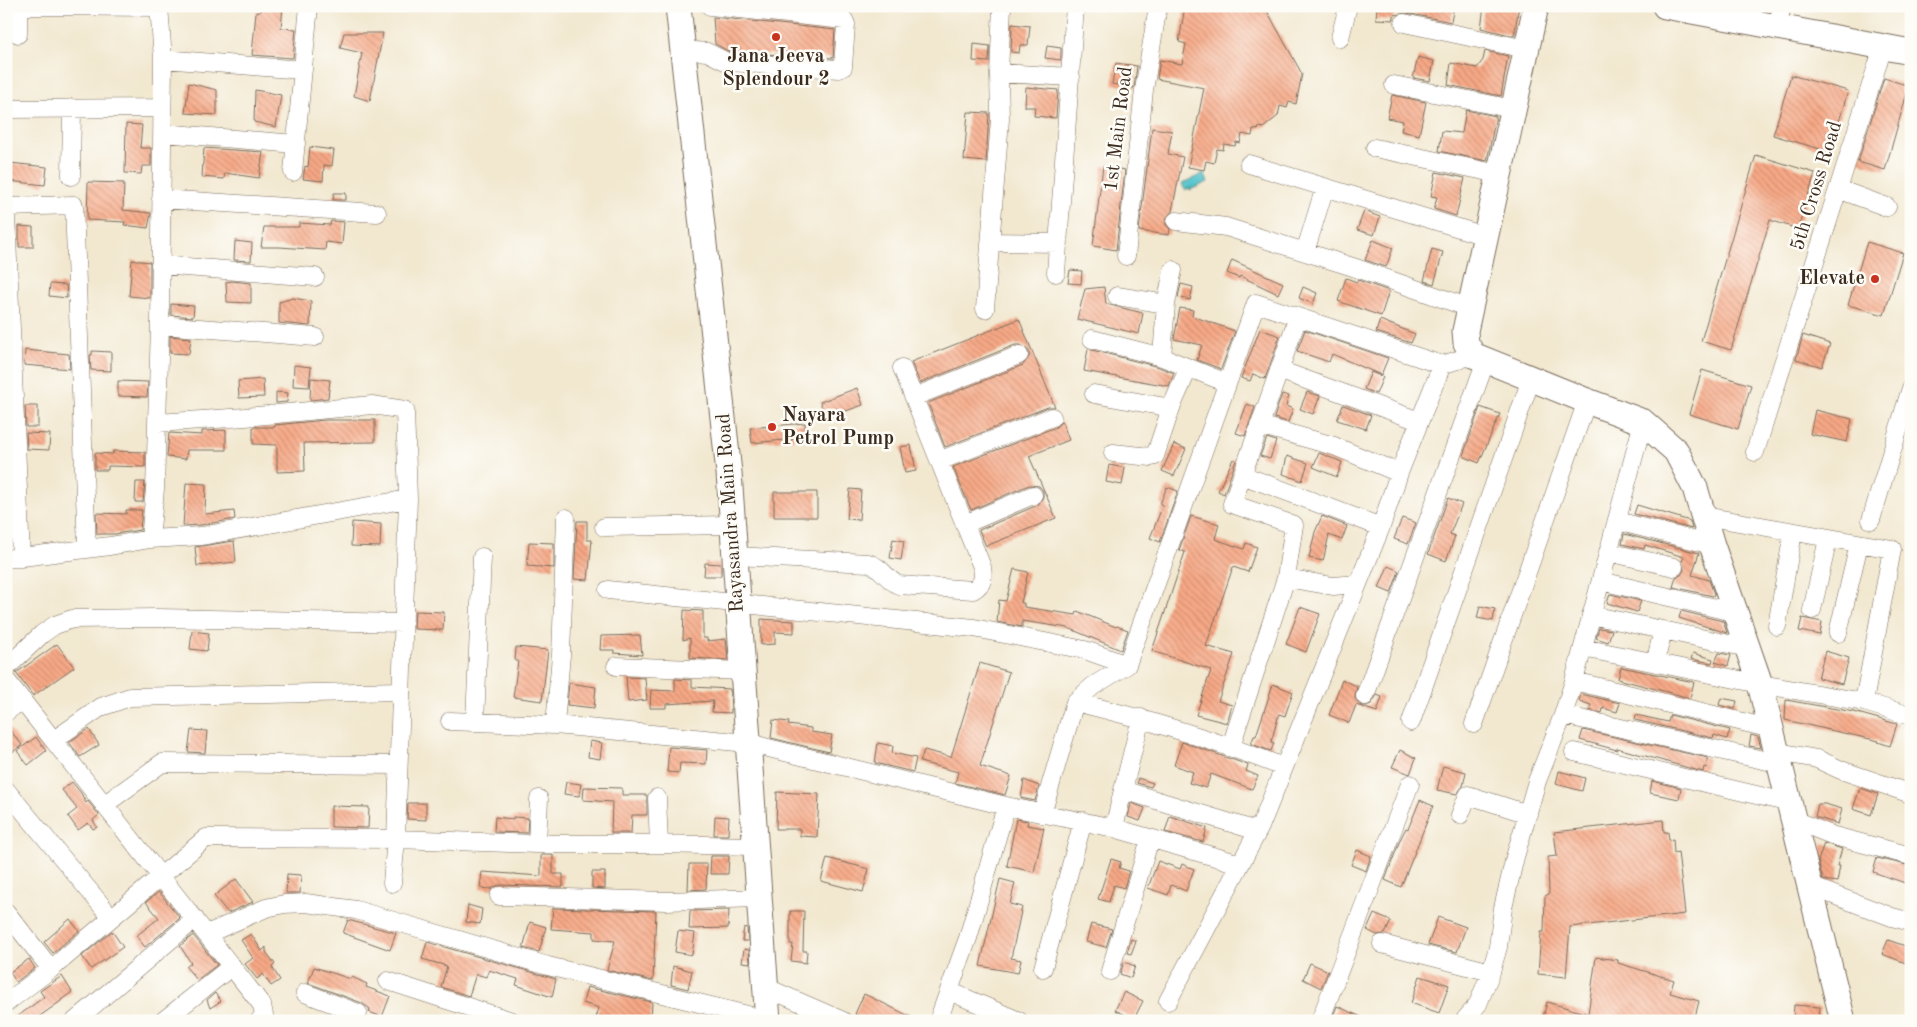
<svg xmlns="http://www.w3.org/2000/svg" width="1917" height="1027" viewBox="0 0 1917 1027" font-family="'Old Standard TT',serif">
<defs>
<pattern id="water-ripples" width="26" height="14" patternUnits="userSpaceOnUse" patternTransform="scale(1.25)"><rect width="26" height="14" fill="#57c5cd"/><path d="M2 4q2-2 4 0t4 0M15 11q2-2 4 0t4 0" fill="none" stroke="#49a0a6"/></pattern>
<pattern id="building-back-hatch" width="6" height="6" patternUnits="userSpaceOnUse" patternTransform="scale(1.25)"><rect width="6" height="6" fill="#f8a986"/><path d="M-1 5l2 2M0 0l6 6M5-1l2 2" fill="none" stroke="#ca8a6d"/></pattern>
</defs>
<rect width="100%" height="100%" fill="#fdfcf7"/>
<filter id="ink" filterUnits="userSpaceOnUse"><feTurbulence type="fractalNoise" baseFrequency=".02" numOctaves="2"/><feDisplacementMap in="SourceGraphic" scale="10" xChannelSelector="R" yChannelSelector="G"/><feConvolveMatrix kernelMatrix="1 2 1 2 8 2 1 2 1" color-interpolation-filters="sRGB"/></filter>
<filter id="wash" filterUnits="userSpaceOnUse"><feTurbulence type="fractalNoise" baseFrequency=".0096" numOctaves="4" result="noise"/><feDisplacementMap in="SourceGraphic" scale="20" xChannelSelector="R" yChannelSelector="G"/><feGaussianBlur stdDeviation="1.12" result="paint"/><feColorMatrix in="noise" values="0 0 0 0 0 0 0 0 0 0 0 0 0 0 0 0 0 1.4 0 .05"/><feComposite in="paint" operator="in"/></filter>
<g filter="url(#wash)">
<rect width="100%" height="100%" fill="#f2e8d0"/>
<!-- water -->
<path fill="url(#water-ripples)" stroke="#497876" d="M1204,173l4,9 -18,8 -1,-2 -4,2 -3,-6z"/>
<g id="blocks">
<!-- building -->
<path fill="url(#building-back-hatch)" d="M261,6h22l-2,22 15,1 -3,29 -41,-3 4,-43h4z
M1185,6h67l14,3 36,65 -6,30 -7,-2 -2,6 -7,-2 -2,10 -15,12 -4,-1 -1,3 -5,-1 -1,7 -10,-2 -2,9 -4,-1 -1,4 -11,-2 -1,6 -6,-1 -3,14 -8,-2 -2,9 -16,-3 16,-79 -47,-9 3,-19 22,4 4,-20 -7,-2z
M1377,6h77l-3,16 -45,-9 -12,2 -1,5 -17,-1z
M1484,6h35l-5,30 -33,-8z
M713,17l122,13 -2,28 -103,-6 -15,-8z
M1012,24l18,2 -2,19h-8l-1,8 -8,-1z
M344,33h39l-13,68 -16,-5 8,-43 -22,-5z
M974,44l16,2 -1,16 -16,-1z
M1047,46l14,2v12l-16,-2z
M1485,51l23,5 -7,40 -53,-11 3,-22 26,5 6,-8z
M1418,57l16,4 -4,20 -17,-3z
M1116,63l21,3 -3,22 -22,-4z
M1791,75l57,16 -18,61 -57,-17z
M1884,78l25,8 -24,84 -27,-8z
M189,83l28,7v25l-32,-2z
M1026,87l32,3 -2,28 -22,-2 1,-9h-10z
M255,90l26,5 -5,32 -22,-5z
M1392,95l34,7 -7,33 -18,-4 2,-10 -16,-3z
M1466,110l30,6 -9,45 -48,-10 3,-20 20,2z
M968,112l21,1 -3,49 -22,-2z
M126,124l16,1 -2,23h11v18h-9l-1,8 -16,-1z
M1152,128l20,3 -4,23 15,3 -11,54 -6,8v6l4,4 -1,6 -30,-4z
M310,147l24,3 -2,16 -8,-1 -1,16 -20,-2 2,-13 3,1z
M204,148l59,4 -4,26 -34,-5 -1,6 -22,-2z
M1756,155l59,18 -17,56 -28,-9 -39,130 -30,-9z
M10,163l37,4 -2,18 -37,-4z
M1103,166l22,4 -9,80 -23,-4z
M1436,172l29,6 -9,38 -22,-7 3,-12 -6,-1z
M88,182l36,1 -1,27 28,3 -3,15 -24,-3 1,-3 -38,-2z
M334,193h12v7h-13z
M1364,211l16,6 -6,18 -17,-5z
M331,221l13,1 -2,22 -16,-2 -1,8 -46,-3h-18l3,-20h35v-4l31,2z
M19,226l14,1v20h-14z
M1373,240l20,8 -7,19 -21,-7z
M235,241l17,2 -1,18 -17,-1z
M1867,242l36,11 -19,62 -36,-10z
M1432,249l11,3 -9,32 -10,-3z
M132,260l18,2v36l-21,-2z
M1232,260l51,23 -5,11 -38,-18 -1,2 -12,-5z
M1070,270l12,1 -1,13 -13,-1z
M1346,278l11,4 1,-2 31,11 -8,25 -43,-15z
M232,281l19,2v20l-24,-1 -1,-20z
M50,284l16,1 1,13 -18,-2z
M1181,284l12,3 -3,13 -12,-3z
M1104,287l2,17 37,9 -4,21 -62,-15 8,-30z
M1303,287l14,6 -4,11 -14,-6z
M293,298l18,3 -1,25 -31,-3v-21z
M171,304l23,2 -1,11 -22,-2z
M1180,308l13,2 -1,6 43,15 -14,38 -24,-9 5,-15 -28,-6z
M1019,319l36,88h-7l-103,40 -17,-44 95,-38 6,-8v-6l-8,-6h-6l-95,38 -9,-21z
M1380,320l35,14 -4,9 -35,-11z
M1260,329l20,7 -15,43 -12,-5 -3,7 -9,-3z
M1305,330l83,28 -7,17 -49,-21 -3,8 -32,-11z
M1803,335l27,9 -8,23 -26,-8z
M170,336l21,2 -2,16 -19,-1z
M1088,349l71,18 15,6 -5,13 -85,-15z
M25,350l44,4 1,15 -46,-4z
M92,351l19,1v19l-20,-1 -1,-15h2z
M294,365l17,2 -2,20 -16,-1z
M1702,370l49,15 -13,44 -49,-15z
M1371,372l12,5 -7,17 -12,-5z
M311,378l19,2 -2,18 -18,2z
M263,379l1,18 -25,1 -1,-17z
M118,381l30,1 -1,15 -29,-1z
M857,388l6,17 -37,13 -6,-16z
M276,392l12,1 -1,9 -11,1z
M1307,392l13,4 -7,18 -13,-5z
M1282,394l7,2 -3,10 7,3 -5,13 -14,-4z
M1247,404l8,3 -10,29 -9,-3z
M1343,405l28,10 -5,14 -29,-9z
M25,406h13v21h-12z
M1480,407l20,7 -21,49 -16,-7z
M1815,410l37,9 -5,23 -37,-8z
M325,420h50v22l-71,1 1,28 -28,1v-27l-24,-1v-17h22v-2z
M1062,421l7,19 -40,16 27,62 -70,28 -7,-16 59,-25 5,-8v-6l-4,-5 -10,-1 -58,25 -18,-43 103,-40z
M805,423l1,15 -54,5 -2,-15z
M226,430v20h-39l-1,9 -19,-2 2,-24 33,2v-4z
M26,433l24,1 -1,16 -22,-1z
M1267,438l9,3 -6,18 -10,-3z
M1174,444l12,5 -12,27 -12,-5z
M911,445l5,26 -11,2 -5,-26z
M113,451l32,1v15l-37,-1v4h-13v-17l18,1z
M1319,453l23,9 -5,15 -24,-10z
M1287,456l21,7 -6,18 -19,-7z
M1233,459l3,1 -12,34 -6,-3z
M1109,465l16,3 -3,17 -16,-3z
M136,482h9l-2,20h-8z
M186,483l20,1 -1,30 29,-3 1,8 -34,6 -18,1z
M1167,487l11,4 -18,51 -10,-4 13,-33 -3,-1z
M850,489l11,1 -2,30 -12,-1z
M774,492h43v25h-43z
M1448,498l14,6 -12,30 5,2 -9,25 -18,-7z
M1637,505l53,16 2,8 -58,-15z
M126,510h16l-2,20 -25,4h-18l-1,-21 30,1z
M1191,516l28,8 -4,15 29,10 2,-6 11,4 -9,25 -15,-5 -27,79 28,8 -16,47 14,4 -5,18 -31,-8 15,-45 -59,-19 33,-99 -6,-2z
M1322,516l25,10 -5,14 -13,-5 -6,26 -14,-3 6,-26z
M1402,518l14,5 -8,21 -14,-5z
M577,521h10v19h5l-4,40 -14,-1z
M352,522l29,2 -1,23 -29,-1z
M1624,534l75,19 -7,22 17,5 5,14 -1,2 -40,-9 3,-10 5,-2 3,-5 -2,-9 2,-4 -39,-12 -1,4 -22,-5z
M893,539l11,2 -3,19 -11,-2z
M234,541l2,21 -39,4 -2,-19z
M529,542l25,1v25l-27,-2z
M705,563l16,1v12h-17z
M1388,566l11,5 -8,22 -12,-5z
M1014,569l14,3 -7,31h3v4l52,8 1,-4 39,16 1,-1 11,4 -7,20 -53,-22 -46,-7v6l-25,-5 2,-22 7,1z
M1610,594l31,7 -4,11 -30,-9z
M1480,606l15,3 -2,12 -16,-3z
M1300,607l20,7 -14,38 -20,-8z
M684,610l19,1v27h4v3l19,-2 2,21 -38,-2v-20l-7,2z
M415,611l29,1 -1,18 -29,-1z
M1681,611l42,10 4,12 -48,-15z
M1802,618l20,4 -2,13 -21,-4z
M761,619l33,2v12l-19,-1v12l-14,1z
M1599,628l13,2 -4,12 -12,-4z
M192,631l17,2 -2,18 -17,-2z
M640,635l2,20 -28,-2v-3h-14l1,-14z
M57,644l17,23 -41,29 -17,-23z
M516,647l32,3 -6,51 -29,-4 5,-36h-3z
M1825,651l24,7 -7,26 -24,-6z
M1693,653l20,6 -1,4 -21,-4z
M1719,653l12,2 -3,11 -13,-4z
M980,663l29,9 -29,94 31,10 -6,19 -50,-12 3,-11 -38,-10 4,-12 27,7z
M1621,667l73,15 -4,16 -72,-19z
M626,677l19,1 2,22 -19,2z
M675,679l17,1v7l38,2 1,24 -19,-1 1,-11 -47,3v4h-16l1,-18 24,1z
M1342,680l15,6 -2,12 6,8h5l5,-2 6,-9 5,2 -5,15 -21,-7 -7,18 -20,-8z
M569,683l27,4 -2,21 -27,-3z
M1273,684l20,8 -8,24 -6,-2 -8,28 3,1 -3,8 -20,-7 3,-8h2z
M1581,694l39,9 -3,9 -14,-4 -1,5 -13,-3 2,-5 -12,-4z
M1721,698l16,3 -2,8 -16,-4z
M1786,700l68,12 43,12 -7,22 -12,-4 1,-1 -94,-21z
M1636,715l32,7 2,-7 60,15 -3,9 -13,-4 -1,3 -78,-18z
M773,720l16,2 -1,3 23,3v4l21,3 -3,17 -58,-14z
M6,725l16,20 -16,12z
M89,729l10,16 -19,12 -11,-15z
M191,730l16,1 -2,22 -17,-1z
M1583,730l125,28 -2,10 -2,-1 -1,5 -86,-24v2l-37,-10z
M1751,735l7,2 3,11 -12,-2z
M36,737l10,14 -18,14 -11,-14z
M590,741l12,2 -2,16 -12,-2z
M1182,742l66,23 -2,6 12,5 -6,13 -41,-15 -5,14 -17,-5 4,-11 -19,-7z
M878,743l15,3 -1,7 24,5 -3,14 -38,-9z
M669,747l38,3 -1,14 -26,-1 -1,10 -12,-1z
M1400,750l16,8 -6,16 -18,-7z
M1443,766l23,6 -3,14 -6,8 -20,-4z
M1559,771l26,7 -3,13 -26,-7z
M1138,778l15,5 -2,4 -14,-4z
M1024,780l15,6 -4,15 -14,-3z
M1652,781l29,7 -2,11 -29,-6z
M72,782l9,11 5,10 2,-2 11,14 -6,5 4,7 -4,2 -5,-6 -10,7 -10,-14 9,-7 -15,-19z
M566,782l15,2 -2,12 -15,-2z
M584,787l38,1v7h25v20h-15l-1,18h-20l1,-31 -29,-2z
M1860,788l18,6 -7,21 -18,-6z
M777,792l42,2 -2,43 -17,-1v-7h-24z
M1420,800l13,6 -32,81 -16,-7 15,-40 6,-12 2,1z
M408,803h18v17l-19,-1z
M1131,803l14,5 -5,13 -12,-4z
M1818,804h7l17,5 -4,15 -23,-7z
M331,806l38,1 -1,21 -37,-1z
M715,816l14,1 -1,18h-14z
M1170,816l37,12 -4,14 -38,-10z
M495,817l18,2v-2l15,1 -1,15 -33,-1z
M1016,819l12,2 -1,4 17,3 -10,44 -27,-6z
M1663,820l1,12h4l1,8 4,-1 1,14 4,-1 7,62 -115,13 -4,50 -28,-3 3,-42h3l1,-36 4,-2 -1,-37 9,-1 -3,-24z
M1824,843l18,6 -5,17h3l-3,16 -14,-2 -5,-19z
M1357,850l14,6 -5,15 -15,-6z
M541,855h12v19h10v13l-64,-2 -8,4 -11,-1 2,-16 59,4z
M711,856h18l-1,18h-18z
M827,858l42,11 -6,23 -42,-11z
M1877,858l34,8v19l-38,-13z
M1111,859l10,3 -2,6 10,3 -5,17 -10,-3 -5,17 -11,-3z
M1158,861l22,8 2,-5 12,5 -8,22 -15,-6 -3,10 -20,-7z
M689,864h18l-1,25 -18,1z
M592,872h13v17l-13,-1z
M287,874l14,1 -1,18h-14z
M236,879l17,23 -25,11 -14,-17z
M1000,879l15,4 -5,21 12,3 -11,51 10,2 -3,13 -38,-7z
M159,892l21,26 -35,29 -9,-11 23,-18 -13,-16z
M468,905l14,4 -2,15 -14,-2z
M553,908l103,3 -3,70 -46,-11 8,-29 -21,-2v-7l-43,-3z
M729,910l-1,18 -39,1 1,-18z
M790,911h14l-1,40h4l-1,12 -15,-2 2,-17h-3z
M1374,914l17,7 -6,13 -8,1 -10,-5z
M1438,917l28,10 -9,25 -29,-7z
M70,919l9,12 -26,22 -9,-11z
M348,920l48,13 -6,17 -47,-17z
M530,922l16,5 -7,25 -16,-4z
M1091,924l21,5 -6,18 -20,-5z
M744,927l3,1 1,13h-6z
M112,931l11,16 -32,22 -9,-13z
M678,931l17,2 -3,22 -17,-3z
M251,934l11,17 4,-4v5l9,12 -3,3 8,13 -9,6 -8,-12 -6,5 -12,-15 8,-6 -12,-18z
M193,935l24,30 -20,15 -11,-13 5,-4 -11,-17z
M1131,939l5,2 -5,13 -4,-1z
M1888,940l23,8v17l-29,-11z
M427,942l129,37 -4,18 -36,-12 2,-6 -29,-9 -3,7 -10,-3 -7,22 -28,-9 6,-21 -25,-7z
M744,949l5,1 1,13 -8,-1z
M1596,957l22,3v3l56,17 -4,13 29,8 -5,20h-152l5,-19 41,12z
M29,959l6,9 -19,14 -6,-10z
M1124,962l11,4 -4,12 -11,-4z
M1310,963l18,8 -7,17 -18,-9z
M673,966l19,5 -4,18 -17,-4z
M314,967l37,12 1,-2 15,7 -1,3 24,9 -8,21 -13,-5 1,-3 -8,-6 -54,-20z
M62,976l10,16 -11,8v1l-28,20h-22l33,-24 -4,-6z
M1420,976l29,9 -10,28 -28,-10z
M587,987l65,15 -1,19h-56l4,-13 -16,-5z
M1124,992l19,9 -9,18 -19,-9z
M215,993l6,8 -11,7 -3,-8z
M864,994l19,9 36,18h-51l-13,-7z
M1794,1005l26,2 -1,14h-26z
M1337,1006l33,15h-39z"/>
</g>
</g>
<g filter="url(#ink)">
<use href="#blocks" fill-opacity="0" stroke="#7b6c5c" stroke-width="1"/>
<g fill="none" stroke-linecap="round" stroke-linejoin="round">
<defs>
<path id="street" d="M25,6l134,1
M1404,23l122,26
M1777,27l5,-21
M18,34v-28
M1340,38l8,-32
M683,50l24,2 20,10 112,7 4,-2 3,-43 -2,-4 -134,-14
M163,59l140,11
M999,73l72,4
M1394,85l119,24
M6,109l156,-1
M163,133l133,11
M1375,148l124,26
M1249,164l236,72
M293,172l16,-166
M71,176l1,-68
M1838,189l49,18
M161,199l216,14
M6,207l68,-2 13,344
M6,215l15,343
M1176,221l50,6 127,40 117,41
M990,242l69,1
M1305,252l20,-65
M1126,256l18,-166 14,-84
M160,265l155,12
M1056,273l19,-267
M1117,296l49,8 -4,53
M1166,304l7,-34
M985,309l15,-190 -1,-46 3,-67
M160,325l155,12
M1092,339l70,18 65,26
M1279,370l140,51
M1094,394l77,14
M914,397l105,-42
M158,423l87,-6 127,-12 33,5 3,89 -12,340 -4,44
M1259,425l75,21 65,27
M1755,452l128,-405
M1113,453l38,4 4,-1 16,-48 17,-39
M939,461l113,-44
M1242,475l139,52
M1704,516l188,33 -28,153
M1871,520l40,-132
M1617,521l95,24
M965,524l68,-29
M604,527l128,-2
M150,539l5,-50 5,-164 3,-266 -4,-53
M1608,552l66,15
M735,556l133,7c15,4 18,17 31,22l74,5c10,-6 11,-11 9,-23l-80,-199
M482,557l-7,165 80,3 193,18 258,63 108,22 126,36
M6,559l104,-13 40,-7 52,-3 206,-37
M1286,578l8,-53 -62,-21 66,-187
M1601,581l136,32
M608,590l366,38 111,22 42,15
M1812,610l16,-71
M1591,615l157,33
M1777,626l16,-94
M1838,633l21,-89
M1583,648l177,36 104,18 47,14
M1658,651l5,-21
M616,666l127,5
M6,668l36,-34 13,-9 17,-6 86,-1 245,5
M6,680l256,325 2,10 -5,6
M1574,681l198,48
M1365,696l121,-336
M1075,702l18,-16 34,-21 129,-362 186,62
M6,712l16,-12
M1563,715l218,49
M450,721l25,1
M1411,722l120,-343
M1474,724l113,-323
M555,725l6,-70 5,-137
M54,740l47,-33 29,-10 270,-6
M1231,746l55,-168 47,8 25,-2
M1574,752l216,51
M1778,752l39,7 24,11 70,24
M6,790l105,127
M1123,790l18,-72
M657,798l2,46
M104,805l58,-42 236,2
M1042,814l33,-112c71,17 140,38 208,65
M1460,815l8,-20 60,19
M1794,820l40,16 77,20
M1114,828l9,-38 134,41
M537,844l2,-45
M1810,886l82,31 19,5
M499,896l167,5 93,-3
M6,912l45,57
M207,934l59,-26 18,-4 22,-1 50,7 192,56 220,54
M1382,944l109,28
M1043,968l40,-147
M1110,971l40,-132
M388,981l124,40
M765,987l78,34
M949,991l70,30
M305,993l53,20 -2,8
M1168,1001l92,-174 121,-300 18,-54 43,-108 31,-10
M6,1003l45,-34 155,-131 190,1 141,5h118l100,2
M75,1021l120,-102
M163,1021l69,-55
M938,1021l30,-83 38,-132
M1320,1021l90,-237
M1464,1021l14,-17 13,-32 7,-25 5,-39 12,-51 22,-76 26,-66 11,-34 69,-259"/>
<path id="secondary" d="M678,6l51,467 39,548
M1536,6l-71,325 1,12 7,12 114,46 56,21 33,29 19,37 17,57 48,139 83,337
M1665,6l246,46"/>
</defs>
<!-- street casing -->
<use href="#street" stroke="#7b6c5c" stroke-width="19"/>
<!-- secondary casing -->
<use href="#secondary" stroke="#7b6c5c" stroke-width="27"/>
<!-- street -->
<use href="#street" stroke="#fff" stroke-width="18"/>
<!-- secondary -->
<use href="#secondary" stroke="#fff" stroke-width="25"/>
</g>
</g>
<!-- markers -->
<g fill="#c8321e" stroke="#fdfcf7" stroke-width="2">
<circle cx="776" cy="37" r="5"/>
<circle cx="1875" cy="279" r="5"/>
<circle cx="772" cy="427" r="5"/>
</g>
<g text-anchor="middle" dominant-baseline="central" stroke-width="5" stroke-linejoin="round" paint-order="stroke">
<!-- poi labels -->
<g font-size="20" font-weight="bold" fill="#3b2a1e" stroke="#fdfcf7">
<text x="776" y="57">Jana Jeeva<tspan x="776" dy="23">Splendour 2</tspan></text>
<text x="1865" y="279" text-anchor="end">Elevate</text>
<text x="782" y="416" text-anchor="start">Nayara<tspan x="782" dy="23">Petrol Pump</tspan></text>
</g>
<!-- street labels -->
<g font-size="20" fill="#3b2a1e" stroke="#fdfcf7">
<text transform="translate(1119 129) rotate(-83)">1st Main Road</text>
<text transform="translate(1817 186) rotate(-73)">5th Cross Road</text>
<text transform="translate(731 513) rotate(-94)">Rayasandra Main Road</text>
</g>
</g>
<!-- margin -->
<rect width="1917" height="1027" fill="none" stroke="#fdfcf7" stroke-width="25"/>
</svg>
